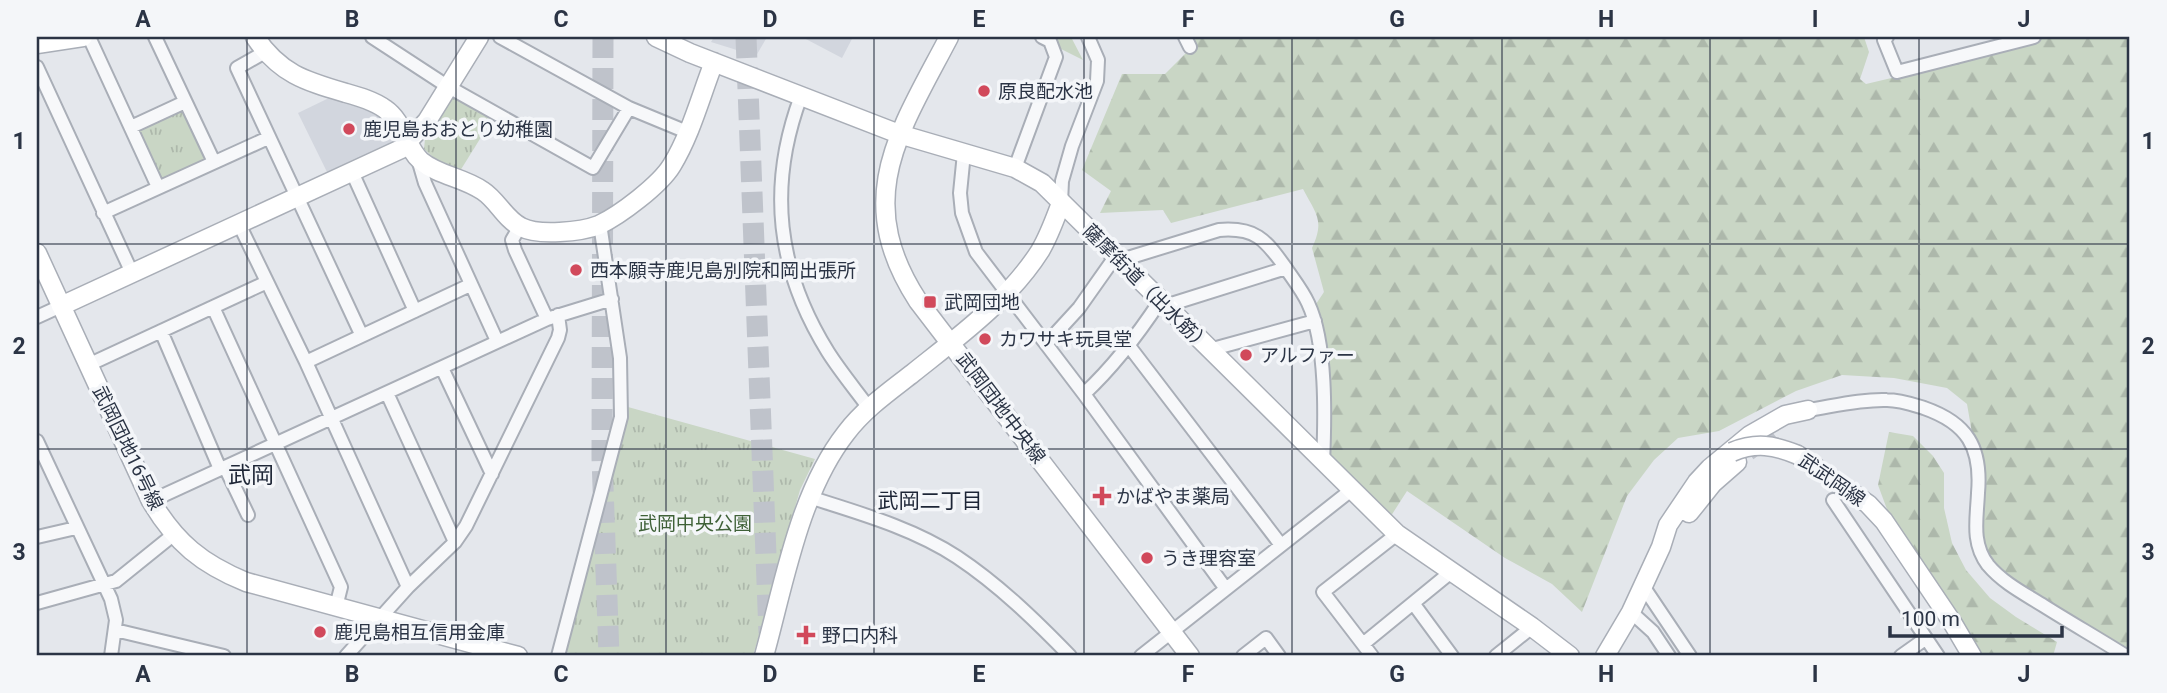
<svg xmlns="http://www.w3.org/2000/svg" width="2167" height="693" viewBox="0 0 2167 693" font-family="Roboto,'Noto Sans JP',sans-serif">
<defs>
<pattern id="forest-firs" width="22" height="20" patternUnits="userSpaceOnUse" patternTransform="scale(1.75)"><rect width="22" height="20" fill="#c9d6c5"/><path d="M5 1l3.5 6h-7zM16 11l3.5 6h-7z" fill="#adb8ab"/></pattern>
<pattern id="park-tufts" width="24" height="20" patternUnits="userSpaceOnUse" patternTransform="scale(1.75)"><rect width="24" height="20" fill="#c9d6c5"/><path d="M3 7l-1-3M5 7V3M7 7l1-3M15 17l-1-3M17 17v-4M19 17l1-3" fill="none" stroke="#adb8ab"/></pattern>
</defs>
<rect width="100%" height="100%" fill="#e4e7ec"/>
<!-- built -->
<path fill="#d2d6de" d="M714,37h53l-11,19 -45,-14z
M802,37h51l-11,21z
M331,97l45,15 11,10 8,15 -2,5 -66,30 -29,-59z"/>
<!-- forest -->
<path fill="url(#forest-firs)" d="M1054,37h17l12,23 -24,-12z
M1187,37h677l5,15 -9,27 6,5 89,-21 87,-26h88v618l-108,-60 -42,-44 -7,-112 -6,-35 -20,-16 -53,-10 -52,-3 -46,16 -77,40 -41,7 -24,22 -27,36 -45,116 -30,-28 -47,-26 -98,-67 -18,28 -63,-57 -12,-155 10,-15 -12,-44c13,-28 4,-34 -9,-59l-132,34 -8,-13 -63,3 11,-22 -29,-21 40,-96h43l27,-27z
M1889,432l24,4 20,20 11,17v35l8,35 14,27 24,28 26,19 41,25 -4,14h-70l-28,-47 -64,-89 -13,-35z"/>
<!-- park -->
<path fill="url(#park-tufts)" d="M452,98h5l36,20 -33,53 -18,-6 -18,-16 1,-10z
M179,108l5,2 21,46 -2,6 -40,18 -4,-2 -21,-45 1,-6z
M628,407l187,52 -15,31 -47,166h-170l-17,-4 59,-222z"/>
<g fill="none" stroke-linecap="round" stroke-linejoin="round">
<!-- secondary-tunnel -->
<path stroke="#bfc3cb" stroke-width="18" stroke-dasharray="18 9" stroke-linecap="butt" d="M1748,452l25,-19"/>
<!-- highway-tunnel -->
<path stroke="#bfc3cb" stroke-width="21" stroke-dasharray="21 10" stroke-linecap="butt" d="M603,37l-1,421 7,198
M746,37l23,596"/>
<defs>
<path id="street" d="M89,37l69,150
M155,37l59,125
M372,37l75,49 146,82 36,-60
M500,37l129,71 58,24
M1185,37l5,10
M1887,37l-3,3 13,32 137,-35
M265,52l-28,16 124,266
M37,67l95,206
M801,96c-34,91 -24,174 27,256 12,19 27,37 41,56
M131,127l54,-25
M964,153l-4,40 2,20 14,39 108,142 142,195
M418,159l7,24 72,158
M1015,168l41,-111 -6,-16 -8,-4
M352,172l63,139
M1061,203l1,-22 10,-35 25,-65 1,-21 -10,-23
M103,213l165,-75
M239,224l67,138 102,225
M520,226l-8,14 3,10 32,69
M1118,261l101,-31c36,-3 46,9 66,37 8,12 17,23 23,36 19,40 17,115 15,160
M1165,306l121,-38
M213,307l128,280 -5,20
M37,317l24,-11
M161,331l59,138
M1046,344l33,-36 36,-51
M1129,346l152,199
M1209,350l106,-29
M306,362l164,-77
M88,365l179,-83
M442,368l50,106
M387,393l68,149
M1084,394c30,-28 53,-58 76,-93
M1808,410c26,-4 53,-11 79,-10 13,0 24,4 37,8 43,15 58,39 54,85 -1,25 -7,50 10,72 15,18 37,29 56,41 27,17 55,33 82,50
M37,441l74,158 5,21 -5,36
M225,467l23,48
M809,497c50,16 104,31 148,60 42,28 78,63 113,99
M1833,500l105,156
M151,501l396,-182 65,-20
M37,537l39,-9
M1643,586l47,70
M37,603l79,-22 57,-46
M1413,603l39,53
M1631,612l22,20 16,24
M115,630l109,26
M1363,644l88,-72
M346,656l62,-69 47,-45 11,-16 92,-188 2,-8 -2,-15
M558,656l63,-239 -1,-59 -20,-134
M1141,656l209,-165
M1243,656l23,-18 13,18
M1372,656l-49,-64 74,-58
M1496,656l36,-29
M1901,656l24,-17"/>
<path id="secondary" d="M255,37c25,37 50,44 91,56 14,4 28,8 39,16 19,13 21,39 36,52 18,15 42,16 62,30 14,9 22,28 38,36 17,9 60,5 78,-2 21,-10 61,-40 73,-60 19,-31 29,-70 42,-103
M656,37l34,16 209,81 116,34 27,15 355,351 135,93 38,29
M949,37c-49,94 -98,161 -31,264l272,355
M37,44l46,-7
M37,253l114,248c25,42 51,63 95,81l272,74
M61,306l340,-157 26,-28 52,-84
M1798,455l70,49 16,17 68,101 20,34
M1689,513l24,-30 24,-21
M764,656c20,-72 35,-163 82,-223 18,-24 44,-42 67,-60 45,-36 96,-73 127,-122 9,-15 15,-32 21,-48
M1605,656l26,-44 30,-65 7,-22 29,-43 13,-14 40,-33 35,-20 23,-5"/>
</defs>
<!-- street casing -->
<use href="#street" stroke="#a9aeb7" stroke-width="16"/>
<!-- secondary casing -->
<use href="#secondary" stroke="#a9aeb7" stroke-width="21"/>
<!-- street -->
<use href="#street" stroke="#f7f8fa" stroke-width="12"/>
<!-- secondary -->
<use href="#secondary" stroke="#fff" stroke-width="18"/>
<defs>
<path id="secondary-bridge" d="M1732,452c24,-10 42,-7 66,3"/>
</defs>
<!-- secondary-bridge casing -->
<use href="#secondary-bridge" stroke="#a9aeb7" stroke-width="21" stroke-linecap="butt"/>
<!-- secondary-bridge -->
<use href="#secondary-bridge" stroke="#fff" stroke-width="18"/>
</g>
<!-- grid -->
<path fill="none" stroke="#2b3445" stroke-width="2" stroke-opacity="0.55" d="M247,37v619M456,37v619M666,37v619M874,37v619M1084,37v619M1292,37v619M1502,37v619M1710,37v619M1919,37v619M37,244h2093M37,449h2093"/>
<!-- markers -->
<g fill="#d1495b" stroke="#f4f6f9" stroke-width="2.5">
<circle cx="984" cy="91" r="7"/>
<circle cx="349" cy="129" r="7"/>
<circle cx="576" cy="270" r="7"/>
<rect x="923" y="295" width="14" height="14" rx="3.5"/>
<circle cx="985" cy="339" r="7"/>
<circle cx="1246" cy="355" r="7"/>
<path d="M1098.5 485.5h7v7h7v7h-7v7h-7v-7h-7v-7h7z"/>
<circle cx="1147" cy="558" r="7"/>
<circle cx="320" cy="632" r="7"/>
<path d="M802.5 624.5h7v7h7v7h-7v7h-7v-7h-7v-7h7z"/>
</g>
<g text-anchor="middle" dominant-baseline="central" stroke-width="7" stroke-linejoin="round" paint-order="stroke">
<!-- poi labels -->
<g font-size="19" fill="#2b3445" stroke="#f4f6f9" text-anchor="start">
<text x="998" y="91">原良配水池</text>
<text x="363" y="129">鹿児島おおとり幼稚園</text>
<text x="590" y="270">西本願寺鹿児島別院和岡出張所</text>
<text x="944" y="302">武岡団地</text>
<text x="999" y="339">カワサキ玩具堂</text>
<text x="1260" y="355">アルファー</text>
<text x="1116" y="496">かばやま薬局</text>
<text x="1161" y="558">うき理容室</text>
<text x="334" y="632">鹿児島相互信用金庫</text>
<text x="822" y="635">野口内科</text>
</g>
<!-- street labels -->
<g font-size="19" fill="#2b3445" stroke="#f4f6f9">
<text transform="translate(1147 288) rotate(45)">薩摩街道（出水筋）</text>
<text transform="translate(1001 408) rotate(53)">武岡団地中央線</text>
<text transform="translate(128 448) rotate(64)">武岡団地16号線</text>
<text transform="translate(1832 480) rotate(35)">武武岡線</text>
</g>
<!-- park labels -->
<g font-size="19" fill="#3f6138" stroke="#f4f6f9">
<text x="695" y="523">武岡中央公園</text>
</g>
<!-- neighbourhood labels -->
<g font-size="21" fill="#1d2536" stroke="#f4f6f9">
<text x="930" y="501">武岡二丁目</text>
</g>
<!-- quarter labels -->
<g font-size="23" fill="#1d2536" stroke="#f4f6f9">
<text x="251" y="475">武岡</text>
</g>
</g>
<!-- border -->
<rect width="2167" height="693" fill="none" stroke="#f4f6f9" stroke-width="77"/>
<!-- scale -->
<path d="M1890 626v10h172v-10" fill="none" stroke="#2b3445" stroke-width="3.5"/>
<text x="1901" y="626" font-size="21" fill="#2b3445" stroke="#f4f6f9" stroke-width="5" paint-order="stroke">100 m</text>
<rect x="38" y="38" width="2090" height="616" fill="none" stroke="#2b3445" stroke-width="2.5"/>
<g font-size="23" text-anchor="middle" font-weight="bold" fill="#2b3445">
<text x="143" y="27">A</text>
<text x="352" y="27">B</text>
<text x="561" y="27">C</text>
<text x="770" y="27">D</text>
<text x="979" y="27">E</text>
<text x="1188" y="27">F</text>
<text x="1397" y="27">G</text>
<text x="1606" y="27">H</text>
<text x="1815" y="27">I</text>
<text x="2024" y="27">J</text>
<text x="19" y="149">1</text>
<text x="2148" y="149">1</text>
<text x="19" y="354">2</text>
<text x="2148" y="354">2</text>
<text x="19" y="560">3</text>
<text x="2148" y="560">3</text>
<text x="143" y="682">A</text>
<text x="352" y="682">B</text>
<text x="561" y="682">C</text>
<text x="770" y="682">D</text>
<text x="979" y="682">E</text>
<text x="1188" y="682">F</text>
<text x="1397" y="682">G</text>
<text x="1606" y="682">H</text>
<text x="1815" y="682">I</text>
<text x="2024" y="682">J</text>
</g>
</svg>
